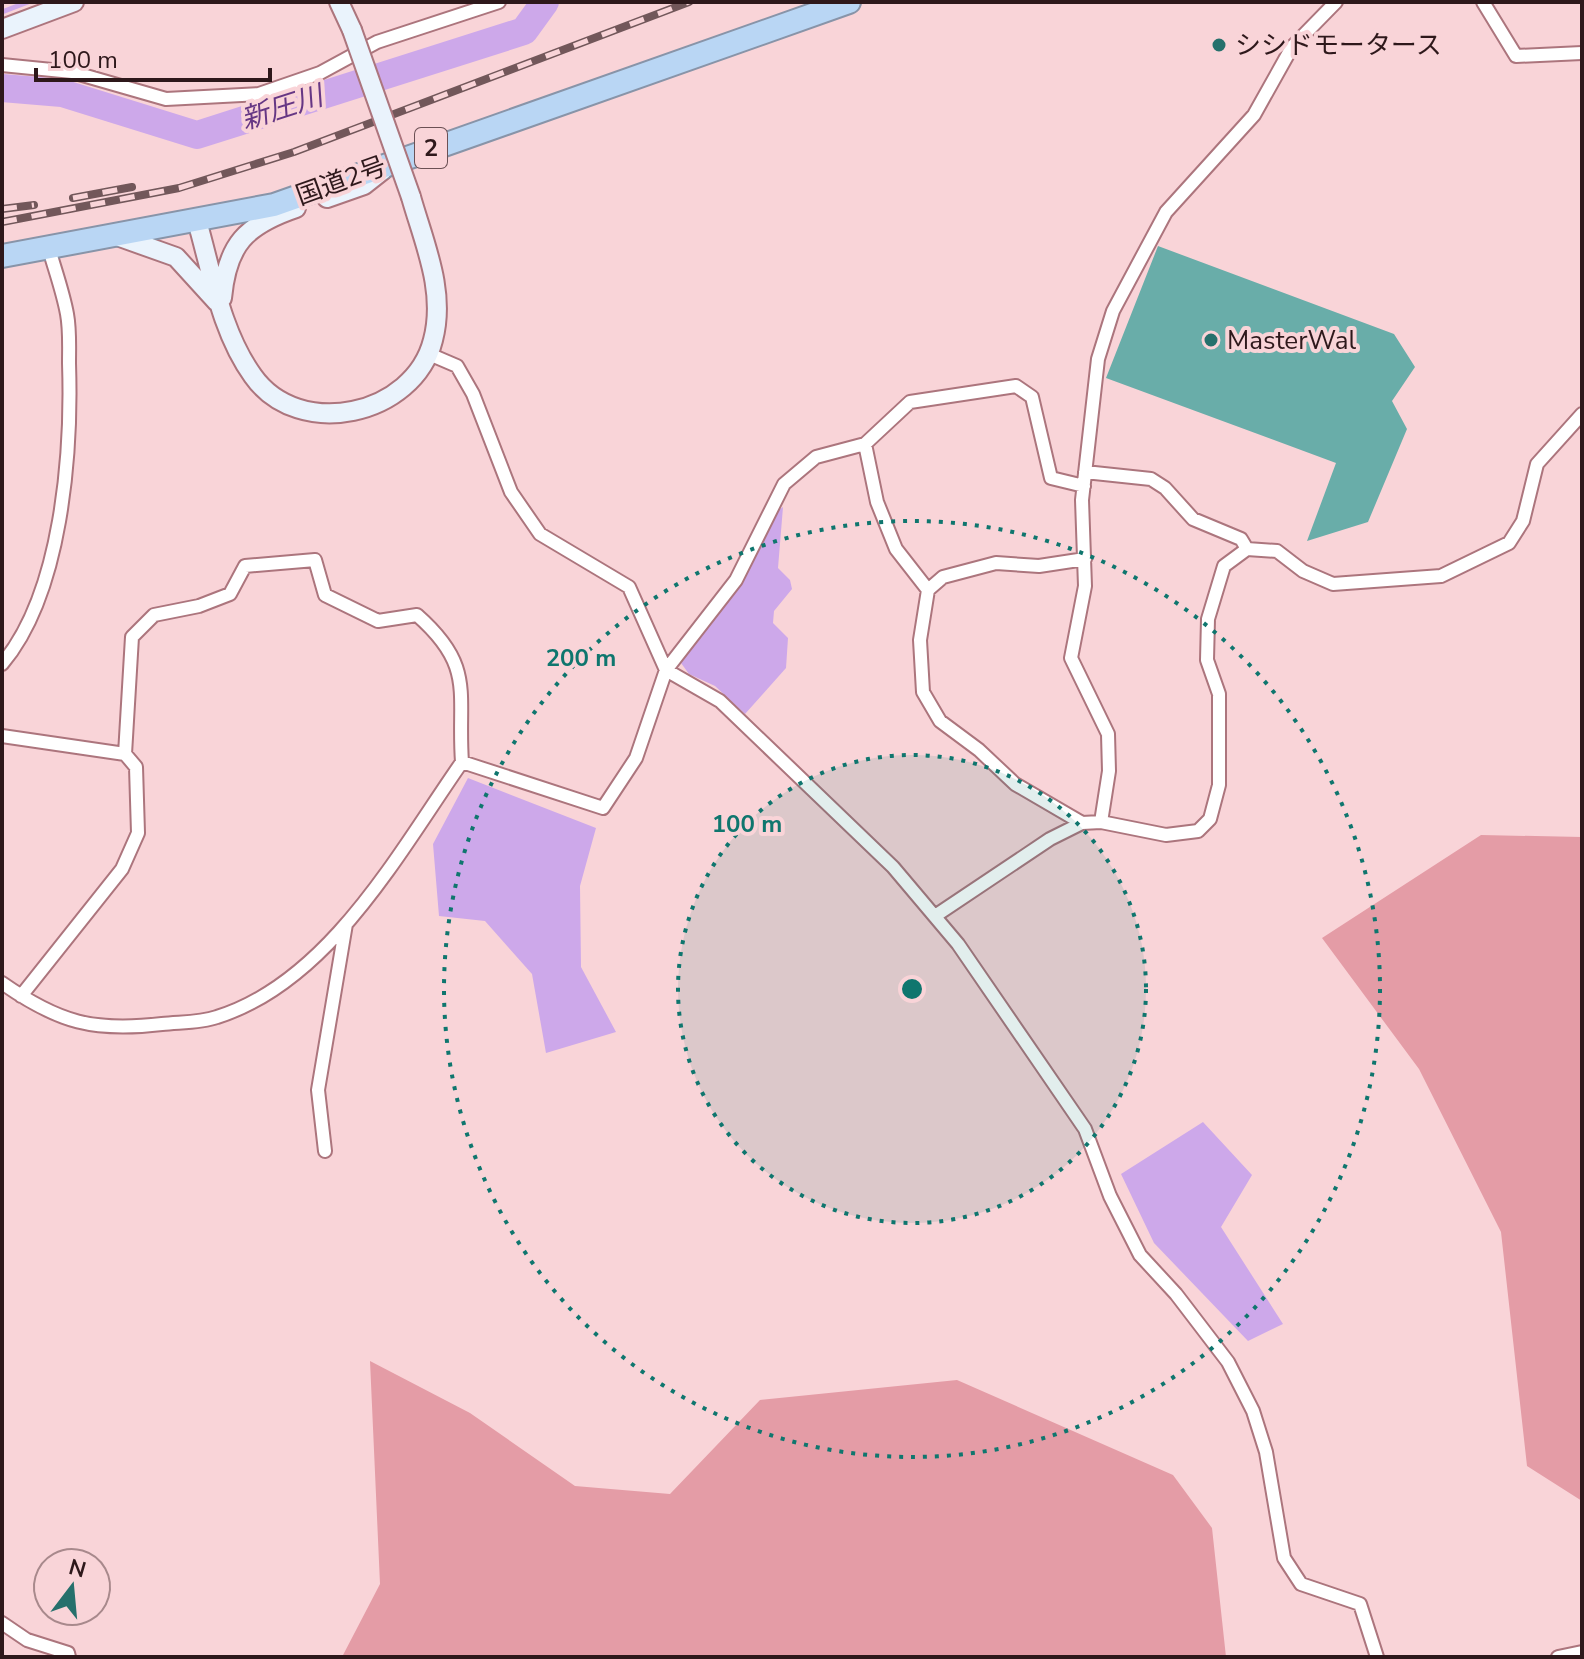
<svg xmlns="http://www.w3.org/2000/svg" width="1584" height="1659" viewBox="0 0 1584 1659" font-family="'Nunito Sans','Noto Sans JP',sans-serif">
<rect width="100%" height="100%" fill="#f9d4d8"/>
<!-- green -->
<path fill="#e49ca6" d="M1481,835l101,2v664l-55,-35 -26,-234 -82,-163 -97,-131z
M370,1361l100,52 105,73 95,8 90,-94 197,-20 216,95 39,53 14,129h-884l38,-73z"/>
<!-- water -->
<path fill="#cda8ea" d="M783,507l-5,61 12,12 2,9 -18,22 -1,12 15,15 -2,30 -41,46 -30,-28 -26,-12 -8,-11 47,-62 45,-87z
M468,778l128,50 -16,58 1,81 35,65 -70,21 -14,-79 -47,-53 -46,-5 -6,-72z
M1203,1122l49,53 -31,52 62,97 -35,17 -94,-98 -33,-69z"/>
<g fill="none" stroke-linecap="round" stroke-linejoin="round">
<!-- stream -->
<path stroke="#cda8ea" stroke-width="5" d="M2,12l26,-10"/>
<!-- river -->
<path stroke="#cda8ea" stroke-width="28" d="M2,88l60,5 135,42 327,-104 21,-29"/>
</g>
<!-- building -->
<path fill="#69ada9" d="M1158,246l236,88 21,33 -23,34 15,28 -39,93 -61,19 29,-78 -230,-85z"/>
<g fill="none" stroke-linecap="round" stroke-linejoin="round">
<defs>
<path id="street" d="M1483,2l33,54 66,-3
M2,65l70,7 94,27 93,-5 61,-21 57,-31 122,-40
M429,354l28,12 16,28 38,98 29,42 89,53 37,83 54,31 173,166 65,77 127,185 25,67 30,59 36,39 52,68 25,49 13,41 18,106 17,26 59,20 17,53
M865,444l12,58 19,47 32,41
M1085,472l66,7 14,9 28,31 48,20 6,10
M2,664c60,-71 70,-211 67,-301 0,-16 1,-33 -2,-49 -4,-22 -12,-44 -18,-65
M2,736l123,18 11,13 2,66 -16,36 -101,127
M125,754l7,-117 22,-22 45,-9 31,-12 15,-28 70,-6 10,35 53,26 39,-6c59,52 40,78 45,147
M1101,822l8,-51 -1,-37 -37,-76 14,-72 -3,-86 16,-141 15,-48 53,-99 88,-97 38,-68 44,-45
M1082,823l-67,-39 -36,-34 -39,-29 -17,-29 -3,-52 8,-50 15,-13 53,-14 43,3 46,-7
M935,916l115,-77 32,-16 19,-1 65,13 32,-4 12,-12 9,-34v-91l-12,-34 1,-41 16,-53 23,-17 30,2 26,20 30,13 108,-8 68,-33 14,-22 14,-57 45,-50
M2,983c57,40 92,49 160,41 18,-2 38,-1 55,-7 112,-35 182,-165 245,-255l141,46 33,-50 30,-88 70,-90 48,-96 32,-27 49,-13 45,-42 106,-16 16,11 19,81 33,8
M325,1151l-7,-61 28,-166
M2,1623l25,17 41,13 1,4
M1558,1657l24,-5"/>
<path id="secondary" d="M339,2l13,28
M2,29l72,-27
M327,198l37,-13 19,-15
M197,221c15,52 24,111 56,155 46,65 161,40 180,-36 13,-49 -9,-97 -22,-143
M117,236l59,21 41,45
M222,298c5,-54 24,-73 74,-90"/>
<path id="highway" d="M2,256l272,-51 575,-203"/>
</defs>
<!-- street casing -->
<use href="#street" stroke="#ac757d" stroke-width="16"/>
<!-- secondary casing -->
<use href="#secondary" stroke="#ac757d" stroke-width="22"/>
<!-- highway casing -->
<use href="#highway" stroke="#8894a8" stroke-width="26"/>
<!-- street -->
<use href="#street" stroke="#fff" stroke-width="12"/>
<!-- secondary -->
<use href="#secondary" stroke="#eaf3fc" stroke-width="18"/>
<!-- highway -->
<use href="#highway" stroke="#b9d6f4" stroke-width="22"/>
<defs>
<path id="rail" d="M73,198l59,-11
M2,209l32,-4
M2,222l177,-34 115,-36 395,-150"/>
</defs>
<!-- rail casing -->
<use href="#rail" stroke="#72575a" stroke-width="8"/>
<!-- rail -->
<use href="#rail" stroke="#f9d4d8" stroke-width="5" stroke-dasharray="15" stroke-linecap="butt"/>
<defs>
<path id="secondary-bridge" d="M352,30l59,167"/>
</defs>
<!-- secondary-bridge casing -->
<use href="#secondary-bridge" stroke="#ac757d" stroke-width="22" stroke-linecap="butt"/>
<!-- secondary-bridge -->
<use href="#secondary-bridge" stroke="#eaf3fc" stroke-width="18"/>
</g>
<!-- distance rings -->
<circle cx="912" cy="989" r="234" fill="#0f766e" fill-opacity=".12"/>
<g fill="none" stroke="#0f766e" stroke-width="4" stroke-dasharray="4 8">
<circle cx="912" cy="989" r="234"/>
<circle cx="912" cy="989" r="468"/>
</g>
<!-- markers -->
<g fill="#26706c" stroke="#f9d4d8" stroke-width="3">
<circle cx="1219" cy="45" r="8"/>
<circle cx="1211" cy="340" r="8"/>
</g>
<g text-anchor="middle" dominant-baseline="central" stroke-width="8" stroke-linejoin="round" paint-order="stroke">
<!-- shield labels -->
<rect fill="#f9d4d8" stroke="#6b5054" stroke-width="2" x="415" y="128" width="32" height="40" rx="6"/>
<g font-size="24" font-weight="bold" fill="#2e181b">
<text x="431" y="148">2</text>
</g>
<!-- poi labels -->
<g font-size="26" fill="#2e181b" stroke="#f9d4d8" text-anchor="start">
<text x="1235" y="45">シシドモータース</text>
<text x="1227" y="340">MasterWal</text>
</g>
<!-- street labels -->
<g font-size="26" fill="#2e181b" stroke="#f9d4d8">
<text transform="translate(341 181) rotate(-20)">国道2号</text>
</g>
<!-- water labels -->
<g font-size="28" font-style="italic" fill="#663784" stroke="#f9d4d8">
<text transform="translate(282 108) rotate(-18)">新圧川</text>
</g>
</g>
<circle cx="912" cy="989" r="12" fill="#0f766e" stroke="#f9d4d8" stroke-width="4"/>
<g font-size="24" text-anchor="middle" font-weight="bold" fill="#0f766e" stroke="#f9d4d8" stroke-width="8" stroke-linejoin="round" paint-order="stroke">
<text x="581" y="666">200 m</text>
<text x="747" y="832">100 m</text>
</g>
<!-- border -->
<rect width="1584" height="1659" fill="none" stroke="#2e181b" stroke-width="8"/>
<!-- north arrow -->
<g transform="translate(72 1587) rotate(16)"><circle r="38" fill="#f9d4d8" stroke="#a8898c" stroke-width="2"/>
<path d="M0-6L14 30L0 20L-14 30Z" fill="#26706c"/>
<text y="-12" font-size="22" font-weight="bold" text-anchor="middle" fill="#2e181b">N</text>
</g>
<!-- scale -->
<path d="M36 68v12h234v-12" fill="none" stroke="#2e181b" stroke-width="4"/>
<text x="48" y="68" font-size="24" fill="#2e181b" stroke="#f9d4d8" stroke-width="6" paint-order="stroke">100 m</text>
</svg>
